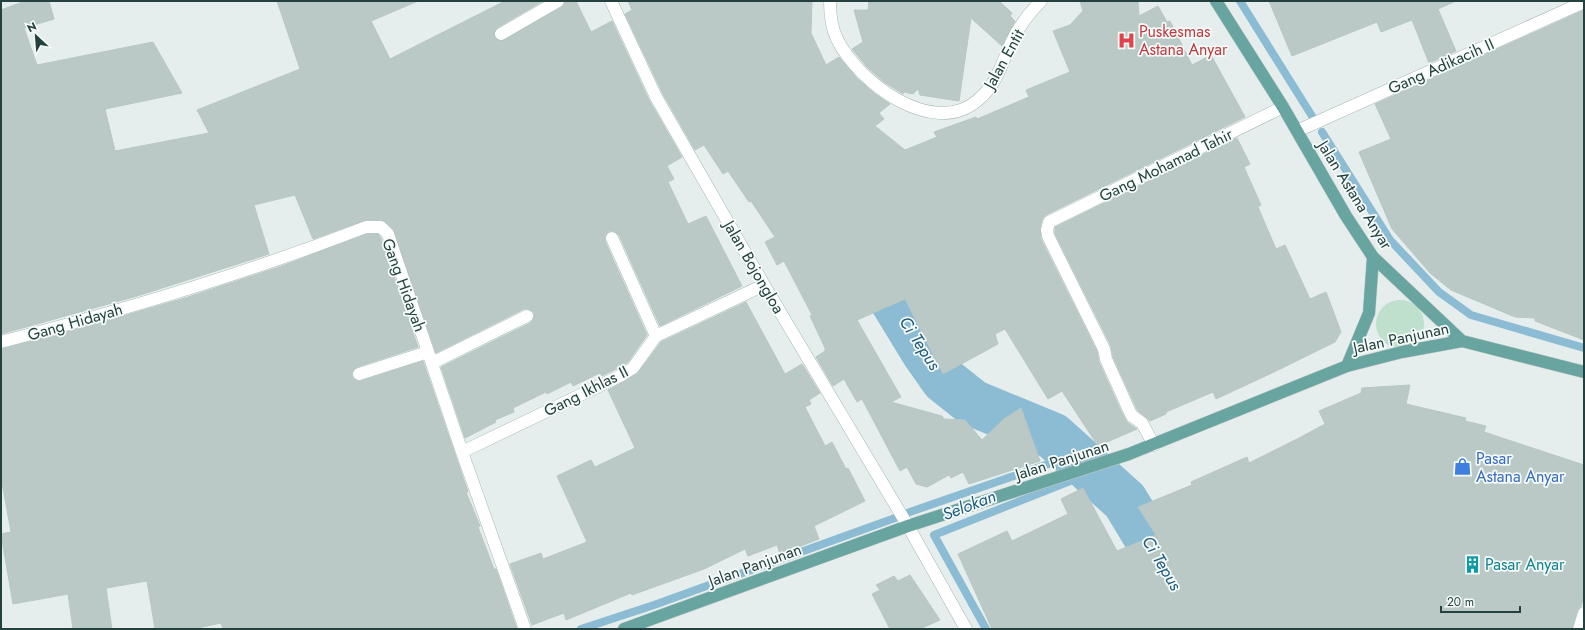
<svg xmlns="http://www.w3.org/2000/svg" width="1585" height="630" viewBox="0 0 1585 630" font-family="Jost,sans-serif">
<rect width="100%" height="100%" fill="#e5eeec"/>
<!-- green -->
<path fill="#bee0cd" d="M1376 324a24 24 0 1 1 48 0a24 24 0 1 1-48 0Z"/>
<g fill="none" stroke-linecap="round" stroke-linejoin="round">
<!-- stream -->
<path stroke="#8cbcd4" stroke-width="8" d="M1240,1l72,115
M1322,132l68,108 49,52 32,23 113,33
M907,513l167,-58
M581,629l73,-24 241,-87
M986,629l-52,-94 159,-63"/>
<!-- river -->
<path stroke="#8cbcd4" stroke-width="47" d="M861,248l64,105 19,27 29,23 80,33 72,65 59,98v30"/>
</g>
<!-- building -->
<path fill="#bac9c6" stroke="#b7c8c4" d="M25,1h24l5,18 -30,9 13,37 116,-23 29,51 -77,16 10,42 94,-18 -12,-23 103,-41 -23,-68h141l-47,20 19,38 115,-58h38l-46,27 -3,6 1,4 6,3 61,-34 3,-6h11l15,31 21,-11 37,79 33,57 -15,9 7,13 -6,3 20,42 18,-8 36,70 -82,40 -41,-91 -6,-4h-4l-4,6v4l42,94 -19,27 -10,6 -16,8 -2,-3 -27,13 -2,-4 -24,12 -1,-2 -33,16 1,4 -19,8 1,2 -31,16 -24,-71 89,-44 4,-6v-5l-6,-3h-4l-88,44 -43,-124 -11,-9h-16l-53,19 -18,-44 -41,10 15,49 -132,42 -136,38v-324z
M628,1h184l-1,32 15,32 13,-8 18,21 17,15 16,11 -11,9 5,6 -9,7 30,24 32,-13 -3,-5 42,-15 1,2 52,-22 -3,-7 44,-18 -17,-41 17,-6 13,-14 -3,-10h58l1,15 19,-10 9,16 3,-1 22,44 19,-10 34,62 -199,98 -4,5 -2,8 1,11 56,112 2,11 22,49 6,11 10,7 -39,17 -36,-55 -14,8 -43,-70 -10,5 3,10 -55,30 -38,-75 -48,21 44,77 -10,5 51,14 2,3 21,1 17,20 22,-21 17,-11 19,53 -71,23 -6,-12 -12,6 -2,-3 -22,12 -11,-3 -9,-17 -7,4 -38,-72 -5,3 -13,-23 -11,7 -17,-29 9,-6v-3l-15,-32 2,-1 -28,-54 -7,4 -12,-23 10,-5 -24,-36 -2,1 -21,-31 -5,3 -19,-29 -9,5 -32,-56 -38,-80 7,-4z
M869,1h130l13,12 -2,3 5,5 -13,25 -31,-28 -12,83 -39,-6 -2,-6 -5,5 -9,-2 -1,2 -19,-12 -17,-15 -15,-18 11,-7 -9,-32h14z
M1269,1h187l-18,8 18,42 -27,12 -17,-43 -31,12 -4,-10 -85,34z
M1584,10v330l-49,-19v-3l-20,-1 -64,-27 -21,-17 -38,-44 -33,-77 32,-13 -16,-35z
M1237,138l13,26 -6,3 17,38 -3,2 18,42 9,-4 25,54 16,-7 15,40 -6,10 -61,30 -58,27 -3,-7 -47,20v2l-16,7 -12,-10 -3,-6 -22,-48 -2,-11 -56,-112v-7z
M367,234h11l3,4 37,109 -61,20 -5,5v5l5,4h4l62,-20 45,131h-2l14,34 -2,1 16,42h2l21,60h-294l-2,-6 -28,6h-38l-8,-48 -41,7 6,41h-39l-5,-35 -55,10 -12,-70 10,-2 -10,-55v-128l95,-25 92,-27 91,-30z
M746,302l39,72 17,-10 18,29 -11,7 2,4 -6,3 20,39 7,-4 14,27 2,-1 17,33 -51,25 5,13 -39,15 -3,-9 -29,11 -3,-7 -41,20 -72,26 -1,-2 -65,27 -2,-7 -32,12 -22,-61 31,-11 2,6 44,-17 -30,-66 34,-16 4,7 40,-19 -27,-58 29,-16 24,-32z
M1410,385l-4,19 60,14 -1,3 21,5 -2,6 100,33v132l-3,9 -4,5 -5,18h-580l-34,-75 49,-23 5,10 56,-27 -7,-15 22,-11 34,63 39,-16 -18,-28 54,-22 -1,-3 56,-25 2,6 50,-25 26,-14 -6,-13 42,-18 1,-5z
M910,575l30,45 -20,9h-30l-18,-35 8,-4 -4,-5 18,-9 4,5z"/>
<g fill="none" stroke-linecap="round" stroke-linejoin="round">
<defs>
<path id="minor" d="M611,1l45,96 108,188 144,241 58,103
M830,1c0,13 1,26 7,38 21,43 96,100 141,61 18,-15 24,-36 33,-57 7,-15 18,-30 30,-42
M501,34l57,-33
M1297,131l287,-129
M612,238l44,98
M1,342c124,-32 246,-69 365,-115h15l7,7 74,218 63,177
M432,363l95,-47
M359,374l69,-22
M1154,445l-12,-22 -10,-7 -4,-8 -22,-49 -2,-10 -56,-113 -1,-6 2,-8 234,-115
M462,452l160,-77 11,-7 23,-32 108,-51
M1579,629l5,-16"/>
<path id="major" d="M1216,1l67,106 63,109 27,41 89,84 122,31
M1347,366l22,-53 4,-56
M624,629l284,-103 221,-72 218,-88 55,-14 60,-11"/>
</defs>
<!-- minor casing -->
<use href="#minor" stroke="#a7b7b5" stroke-width="13"/>
<!-- major casing -->
<use href="#major" stroke="#c1cac9" stroke-width="13"/>
<!-- minor -->
<use href="#minor" stroke="#fff" stroke-width="12"/>
<!-- major -->
<use href="#major" stroke="#69a5a0" stroke-width="12"/>
</g>
<!-- icons -->
<defs>
<symbol id="hospital-bare" viewBox="-9 -9 18 18"><path d="M-5-5h3v3.5h4V-5h3V5h-3V1.5h-4V5h-3Z" fill="#e0444e" stroke="#f6fbf9" stroke-width="2.5" paint-order="stroke"/></symbol>
<symbol id="shop-bare" viewBox="-9 -9 18 18"><path d="M-5-2.5h2.3a2.7 3.5 0 0 1 5.4 0H5L5.5 6h-11ZM-1.5-2.5h3a1.5 2.3 0 0 0-3 0Z" fill="#3f7fe0" stroke="#f6fbf9" stroke-width="2.5" paint-order="stroke"/></symbol>
<symbol id="building-bare" viewBox="-9 -9 18 18"><path d="M-4-6H4V6H1V3H-1V6H-4ZM-2.5-4.3h1.7v1.8h-1.7ZM.8-4.3h1.7v1.8H.8ZM-2.5-1h1.7V.8h-1.7ZM.8-1h1.7V.8H.8Z" fill="#0f9aa8" stroke="#f6fbf9" stroke-width="2.5" paint-order="stroke"/></symbol>
</defs>
<g fill-rule="evenodd">
<use href="#hospital-bare" x="1114" y="28" width="25" height="25"/>
<use href="#shop-bare" x="1450" y="454" width="25" height="25"/>
<use href="#building-bare" x="1460" y="552" width="25" height="25"/>
</g>
<g text-anchor="middle" dominant-baseline="central" stroke-width="3.5" stroke-linejoin="round" paint-order="stroke">
<!-- health labels -->
<g font-size="16" fill="#be3a42" stroke="#f6fbf9" text-anchor="start">
<text x="1139" y="31">Puskesmas<tspan x="1139" dy="18">Astana Anyar</tspan></text>
</g>
<!-- street labels -->
<g font-size="16" fill="#23413f" stroke="#f6fbf9">
<text transform="translate(1004 59) rotate(-61)">Jalan Entit</text>
<text transform="translate(1441 66) rotate(-24)">Gang Adikacih II</text>
<text transform="translate(1166 165) rotate(-26)">Gang Mohamad Tahir</text>
<text transform="translate(1355 195) rotate(58)">Jalan Astana Anyar</text>
<text transform="translate(754 267) rotate(60)">Jalan Bojongloa</text>
<text transform="translate(404 285) rotate(70)">Gang Hidayah</text>
<text transform="translate(75 322) rotate(-16)">Gang Hidayah</text>
<text transform="translate(1401 338) rotate(-12)">Jalan Panjunan</text>
<text transform="translate(586 391) rotate(-27)">Gang Ikhlas II</text>
<text transform="translate(1062 460) rotate(-18)">Jalan Panjunan</text>
<text transform="translate(755 565) rotate(-20)">Jalan Panjunan</text>
</g>
<!-- shop labels -->
<g font-size="16" fill="#366cbe" stroke="#f6fbf9" text-anchor="start">
<text x="1476" y="458">Pasar<tspan x="1476" dy="18">Astana Anyar</tspan></text>
</g>
<!-- culture labels -->
<g font-size="16" fill="#0d838f" stroke="#f6fbf9" text-anchor="start">
<text x="1485" y="564">Pasar Anyar</text>
</g>
<!-- water labels -->
<g font-size="17" font-style="italic" fill="#1b5c7f" stroke="#f6fbf9">
<text transform="translate(920 343) rotate(57)">Ci Tepus</text>
<text transform="translate(969 505) rotate(-21)">Selokan</text>
<text transform="translate(1162 563) rotate(59)">Ci Tepus</text>
</g>
</g>
<!-- border -->
<rect width="1585" height="630" fill="none" stroke="#23413f" stroke-width="4"/>
<!-- north arrow -->
<g transform="translate(36 36) rotate(334)" stroke="#f6fbf9" stroke-width="3" paint-order="stroke">
<path d="M0-3L7 15L0 10L-7 15Z" fill="#23413f"/>
<text y="-6" font-size="11" font-weight="bold" text-anchor="middle" fill="#23413f">N</text>
</g>
<!-- scale -->
<path d="M1441 606v6h79v-6" fill="none" stroke="#23413f" stroke-width="2"/>
<text x="1447" y="606" font-size="12" fill="#23413f" stroke="#f6fbf9" stroke-width="3" paint-order="stroke">20 m</text>
</svg>
